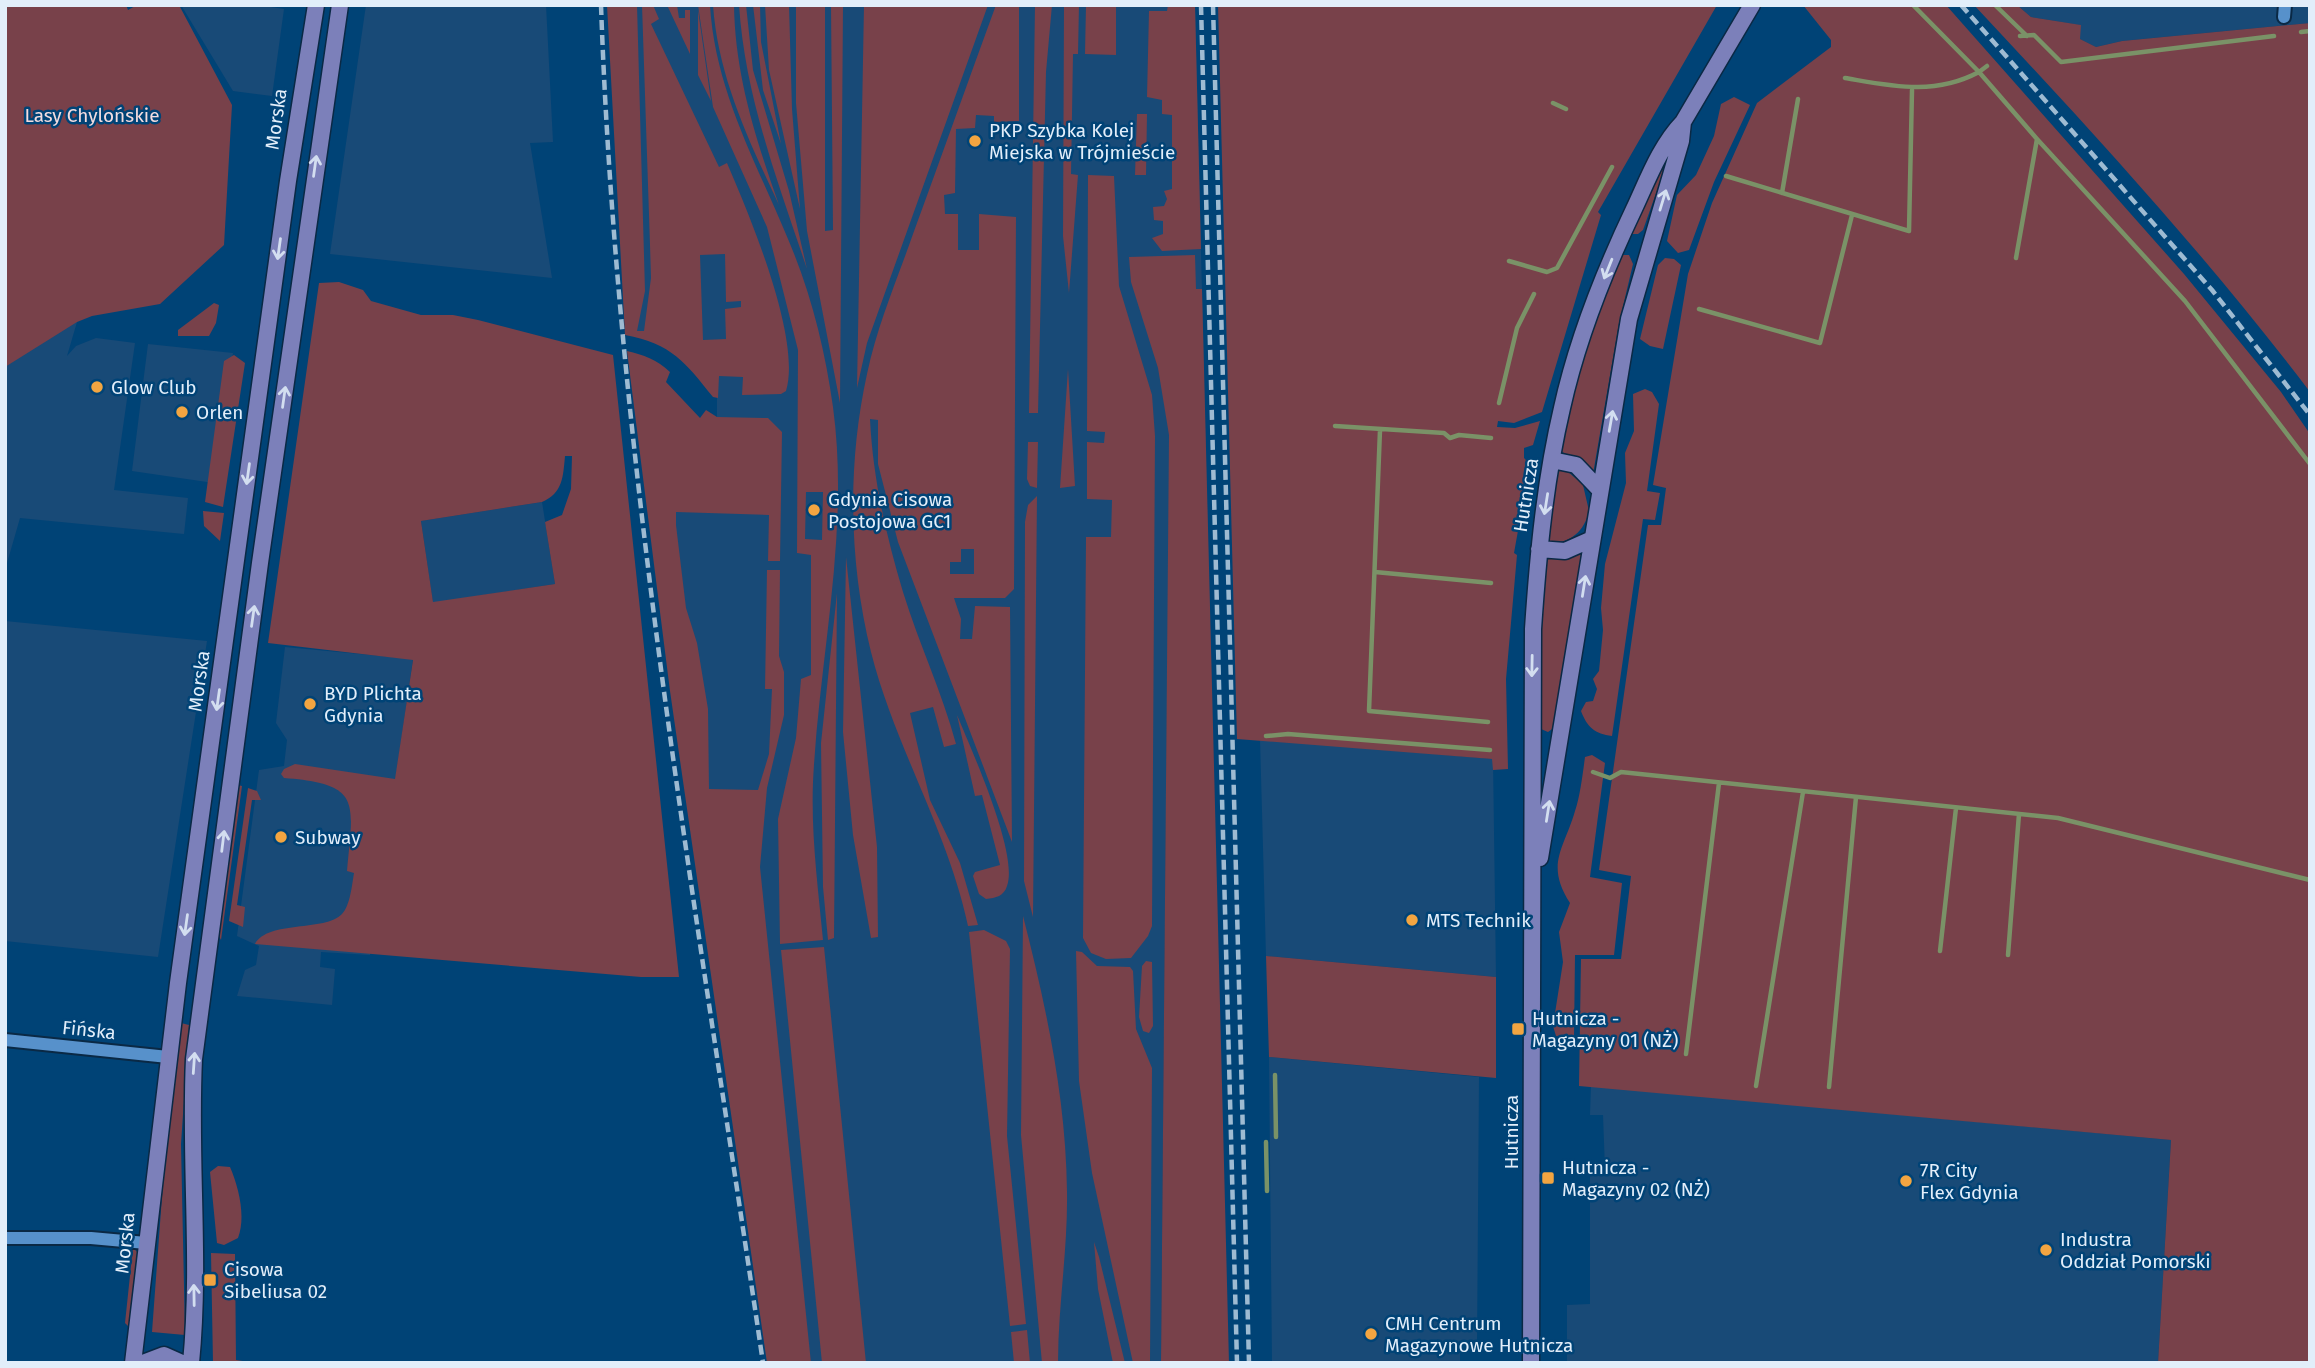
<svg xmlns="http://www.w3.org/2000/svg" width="2315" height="1368" viewBox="0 0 2315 1368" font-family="'Fira Sans',sans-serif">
<rect width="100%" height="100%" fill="#004376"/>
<!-- built -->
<path fill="#184a77" d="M181,5h77l26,4 -12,87 -39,-5z
M366,5h180l7,137 -23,1 22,135 -222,-24z
M617,5h578l17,701 -45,2 -6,653 23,2h-406l-128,-912 67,3v-62l-48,-61h-32z
M2017,5h293v18l-188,18 -26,6 -16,-8v-14l-49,-8z
M5,270l72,52 -10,34 9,-10 20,-8 39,5 -21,147 74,8 -4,36 -164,-16 -15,52z
M148,344l85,9 -19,130 -82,-12z
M542,502l13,82 -122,19 -12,-82z
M5,621l202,20 -49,316 -153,-16z
M285,647l128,12 -43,296 -49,-3 -1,15 15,2 -3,36 -95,-9 8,-26 11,-5 3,-19 -22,-10 22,-166 25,-4 3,-26 -11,-17z
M1260,739l233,20 3,218 -230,-21z
M1269,1057l210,20 -2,270 -17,1v15h-188z
M1591,1086l580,54 -13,223h-591v-58l23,-1v-135h15l-2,-54h-13z"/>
<!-- green -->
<path fill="#78414a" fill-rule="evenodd" d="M5,5h121l2,5 9,-5h42l53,100 -8,140 -64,59 -68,12 -15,6 -72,45z
M607,5h30l8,286 -8,40h7l7,-53 -1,-33 -8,-240h11l6,14 -8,5 68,143 8,-4c22,51 75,176 59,228l-5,3 -39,1 1,-18 -24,-1 -1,22 -5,-1c-28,-35 -41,-53 -88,-62zM725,254l1,48 15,-1v6l-16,2 1,30 -23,1 -3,-85z
M667,5h10l2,13h6v-8h5v44z
M698,5h12c5,85 46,157 78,234 23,54 37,110 45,168 17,126 -14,250 -20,375 -2,53 5,105 10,158l-43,4 -2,-125 18,-81 5,-59 10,-4v-120l-14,-2 1,-203 -31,-123 -54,-120zM806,492h17l-1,48 -17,-1z
M713,5h21c1,70 22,135 45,200 -30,-64 -61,-128 -66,-200z
M739,5h7l7,65 36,121 18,78c-29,-87 -62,-172 -68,-264z
M753,5h7l1,37 20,102 -18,-54z
M765,5h24l3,104 8,100 -31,-139z
M796,5h29v226l8,-1 -2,-225h12l-3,398 -33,-172 -11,-128z
M864,5h124l-121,338 -10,45z
M996,5h23v116l-25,1v-6l-18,-1 -1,13 -19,1 -1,64 -11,2 1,19h13v36h21v-36l37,3 -2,372 -9,9h-51l7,21 -1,20h12l3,-33 35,1 2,235 -114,-300 -20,-78v-44l-8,-1c3,60 16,116 33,173 16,52 39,100 53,152l-12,3 -11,-40 -23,6 20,87 30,63 18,62 -10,1c-20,-95 -73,-179 -97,-274 -22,-89 -24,-187 -4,-278 10,-48 30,-94 46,-140 28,-76 55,-153 83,-229zM961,549h13v25h-24v-12h11z
M1035,5h17l-6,67 -8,341h-9z
M1064,5h15l-1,49h-5l-2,120 7,1 -9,118 -6,-57z
M1086,5h30v50l-31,-1z
M1168,5h27l6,244 -39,2 -10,-13 11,-4v-13l-9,-1 -1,-13 11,-1 3,-7 -3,-8 8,-2v-74l-10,-1v-14l-15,-3 2,-86h18z
M1218,5h499l-119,207 3,3 -59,197 -28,11 -16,-2 -1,6 18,1 25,-7 -7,24 -9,3v10l6,6 -16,89 3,2 -11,124 2,90 -15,1 -1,-11 -255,-20z
M1803,5h143l238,269 97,118 29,42v929h-152l13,-223 -592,-54 2,-127h40l10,-83 -32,-6 49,-345h13l5,-37 -13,-3 35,-211 24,-71 45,-100 74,-56v-7z
M1974,5h43l14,12 50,8 -1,14 16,8 26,-6 188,-18v369c-103,-136 -219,-262 -336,-387z
M698,10l13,91 -13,-26z
M1734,97l16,8 -36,77 -25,68 -11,3 -11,-12 10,-46 19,-20 18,-39 7,-32z
M1137,114h10l-1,61h-11z
M1672,148l-29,82 -5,4h-6l-1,-9z
M1088,175l26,1 5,110 33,109 3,41 -3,490 -4,10 -17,22 -25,1 -15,-6 -8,-15 3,-401h25l1,-37 -25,-1v-57l17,1 1,-11 -18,-1z
M1195,255l1,34h6l27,1074 -68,-1 8,-927 -11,-67 -27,-86 -2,-25z
M1622,255h7l4,9 -14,59 -26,151 -18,-16 -15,-7c15,-66 33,-131 58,-194z
M1665,258l9,1 7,6 -18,84 -13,-3 -10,-7 18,-74z
M339,282l24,8 8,11 50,14h32l25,5 135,35 66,622h-38l-386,-33c13,-24 70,-12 87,-30 8,-8 10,-29 12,-41l-7,-2c6,-69 16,-87 -63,-93l-3,-4 3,-5 11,-5 100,15 18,-119 -145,-17 51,-360zM565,456h7l-1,33 -9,26 -17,7 10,62 -122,18 -12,-81 121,-19c21,-9 21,-25 23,-46z
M214,303l5,2 -3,18 -7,13h-31v-6z
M627,351c17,4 29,8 43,21l-4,10 34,36 6,-8 11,7 51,1 14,14 -2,129h-12l1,-46 -93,-3v13l10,83 11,35 11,66 1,80 49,1 11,-36 3,-65h-7l2,-119h13l-1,86 5,16v43l-17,73 -7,79 51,496h-44l-97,-672z
M234,355l11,8 -22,144 -18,-5 19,-141z
M1068,369l7,117 -15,2z
M1645,389l7,3 7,12 -12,87 13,2 -5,27 -12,-1 -31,217c-17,-2 -25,-9 -31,-25l5,-9 7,-1 4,-12 -4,-10 6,-8 4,-41 -2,-22 4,-44 21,-81 -1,-30 9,-22 -1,-37z
M1028,442h10l-1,46 -7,-2 -3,-7z
M1565,469l18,16 6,26c-5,21 -19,33 -42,32l10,-71z
M1037,496l-4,421 -9,-36 1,-359 3,-17z
M203,511l21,2 -4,28 -16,-15z
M1583,551l-28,176 -7,5 -7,-3 -5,-7 9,-163z
M846,557l31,290 1,90 -7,1 -18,-103 -10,-103z
M837,593l-3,345 -6,2 -5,-53 -2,-144z
M957,715c14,34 62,139 50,171 -3,10 -11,12 -21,13l-7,-5 -6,-18 2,-4 25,-7 -18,-70 -7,1z
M1592,755l13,8 -15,114 32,6 -8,72h-39l-1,83 -18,-2 -3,-10 10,-64 -4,-30 11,-29c-25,-39 -6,-54 5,-92 5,-14 8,-39 10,-54z
M237,785l5,1 -21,154 -3,-6z
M248,788l9,3 4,9h-9l-15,105 8,2 -2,20 -14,-6z
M1023,916c23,90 43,182 44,275 1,58 -9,115 -9,172h-16l-21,-228z
M984,930l22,11 4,8 -3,187 19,188 -16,2 -41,-394z
M824,947l42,416h-44l-41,-413z
M1076,951l6,1 15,14 33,1 3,4 3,58 16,39 -2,295h-17l-41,-190 -13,-92z
M1266,956l230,21v101l-227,-21z
M1146,961l6,1 1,64 -4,7 -6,-2 -4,-14 3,-51z
M181,1023l8,2 -8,119 4,191 -33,-3 15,-203z
M218,1166l12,1c9,21 16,50 8,71l-14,7 -7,-2 -7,-71z
M1094,1242l5,15 26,106h-12l-15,-74z
M133,1247l4,5 -8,75 -4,-4z
M211,1253l24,1 1,106 20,3h-43z
M1027,1330l3,33h-16l-3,-31z"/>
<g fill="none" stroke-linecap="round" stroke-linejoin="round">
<!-- stream -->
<path stroke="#7a9267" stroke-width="4.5" d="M1913,5l66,67 8,-6
M1995,5l32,31
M2301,32l9,-1
M2020,36l14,-1 27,27 213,-26
M1845,78c47,8 89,18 134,-6l58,67 -21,119
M1553,103l13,6
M2037,139l148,162 125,163
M1726,176l183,55 3,-141
M1782,193l16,-94
M1509,261l38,11 10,-4 55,-101
M1699,309l121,34 32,-128
M1499,403l18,-75 17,-34
M1335,426l109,7 6,5 9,-3 32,3
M1380,430l-11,281 119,11
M1375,572l116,11
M1266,736l22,-2 202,16
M1593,772l17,6 11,-6 437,46 252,62
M1940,951l16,-143
M2008,955l11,-141
M1686,1054l33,-271
M1275,1075l1,62
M1756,1086l47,-294
M1829,1087l27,-290
M1266,1142l1,49"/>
<defs>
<path id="minor" d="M2284,17l1,-12
M5,1040l163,17
M5,1238h86l55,5"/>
<path id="major" d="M1552,460l24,5 23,24
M1539,549l26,2 27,-12
M1540,858l89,-539 52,-178 2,-19
M133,1363l45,-380 110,-802 28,-176
M143,1363l21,-8 18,8
M191,1363c10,-101 -2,-203 3,-304l66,-496 80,-558
M1531,1363l2,-734c5,-74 12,-149 29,-221 15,-68 42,-136 72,-199 14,-30 26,-63 49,-87l69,-117"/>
</defs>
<!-- minor casing -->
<use href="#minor" stroke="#0a2945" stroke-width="16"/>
<!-- major casing -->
<use href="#major" stroke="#0a2945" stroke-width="19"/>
<!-- minor -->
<use href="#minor" stroke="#5791cb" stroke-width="12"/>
<!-- major -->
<use href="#major" stroke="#7c80ba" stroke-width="16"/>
<!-- rail -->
<path stroke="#9ebbd2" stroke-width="4.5" stroke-dasharray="10 5" stroke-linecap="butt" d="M601,5c16,456 96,907 162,1358
M1201,5l36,1358
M1213,5l36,1358
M1961,5l251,285 98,125"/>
</g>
<!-- one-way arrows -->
<defs><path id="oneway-shaft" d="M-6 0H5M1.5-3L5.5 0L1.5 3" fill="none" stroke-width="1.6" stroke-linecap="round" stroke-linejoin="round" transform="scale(1.75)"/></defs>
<g stroke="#d3def0">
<use href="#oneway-shaft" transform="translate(315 166) rotate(-82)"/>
<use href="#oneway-shaft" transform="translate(1663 200) rotate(-73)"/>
<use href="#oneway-shaft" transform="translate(279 249) rotate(98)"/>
<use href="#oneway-shaft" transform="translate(1608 269) rotate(112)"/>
<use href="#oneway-shaft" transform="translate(284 397) rotate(-82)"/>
<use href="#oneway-shaft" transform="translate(1611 421) rotate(-80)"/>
<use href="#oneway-shaft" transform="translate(248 474) rotate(98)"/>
<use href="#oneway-shaft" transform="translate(1546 504) rotate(99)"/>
<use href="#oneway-shaft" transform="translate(1584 586) rotate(-81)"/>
<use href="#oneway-shaft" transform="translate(253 616) rotate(-82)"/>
<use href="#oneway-shaft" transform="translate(1532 666) rotate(91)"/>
<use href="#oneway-shaft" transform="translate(218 700) rotate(98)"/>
<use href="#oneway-shaft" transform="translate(1548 811) rotate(-81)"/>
<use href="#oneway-shaft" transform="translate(223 841) rotate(-83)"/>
<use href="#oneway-shaft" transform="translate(186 925) rotate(98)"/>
<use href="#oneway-shaft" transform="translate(194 1063) rotate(-86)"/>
<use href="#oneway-shaft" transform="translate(194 1295) rotate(-91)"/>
</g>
<!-- markers -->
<g fill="#f2a541" stroke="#004376" stroke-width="2.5">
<circle cx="975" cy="141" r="7"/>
<circle cx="97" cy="387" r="7"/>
<circle cx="182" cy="412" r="7"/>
<circle cx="814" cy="510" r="7"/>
<circle cx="310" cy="704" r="7"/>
<circle cx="281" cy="837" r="7"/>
<circle cx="1412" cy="920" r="7"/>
<rect x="1511" y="1022" width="14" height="14" rx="3.5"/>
<rect x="1541" y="1171" width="14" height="14" rx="3.5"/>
<circle cx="1906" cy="1181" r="7"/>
<circle cx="2046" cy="1250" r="7"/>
<rect x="203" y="1273" width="14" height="14" rx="3.5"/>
<circle cx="1371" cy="1334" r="7"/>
</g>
<g text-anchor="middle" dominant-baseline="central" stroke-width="5" stroke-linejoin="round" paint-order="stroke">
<!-- park labels -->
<g font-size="19" fill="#f4dde0" stroke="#004376">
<text x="92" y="115">Lasy Chylońskie</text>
</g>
<!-- street labels -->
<g font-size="19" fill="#e2eefa" stroke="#004376">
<text transform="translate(276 119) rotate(-82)">Morska</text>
<text transform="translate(1526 495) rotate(-81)">Hutnicza</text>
<text transform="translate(199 681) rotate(-82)">Morska</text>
<text transform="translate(89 1030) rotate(6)">Fińska</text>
<text transform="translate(1511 1132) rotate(-90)">Hutnicza</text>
<text transform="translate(125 1243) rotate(-84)">Morska</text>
</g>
<!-- poi labels -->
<g font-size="19" fill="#e2eefa" stroke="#004376" text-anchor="start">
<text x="989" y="130">PKP Szybka Kolej<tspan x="989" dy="22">Miejska w Trójmieście</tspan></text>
<text x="111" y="387">Glow Club</text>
<text x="196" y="412">Orlen</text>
<text x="828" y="499">Gdynia Cisowa<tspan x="828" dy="22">Postojowa GC1</tspan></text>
<text x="324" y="693">BYD Plichta<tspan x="324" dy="22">Gdynia</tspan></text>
<text x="295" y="837">Subway</text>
<text x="1426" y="920">MTS Technik</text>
<text x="1532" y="1018">Hutnicza -<tspan x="1532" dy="22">Magazyny 01 (NŻ)</tspan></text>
<text x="1562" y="1167">Hutnicza -<tspan x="1562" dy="22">Magazyny 02 (NŻ)</tspan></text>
<text x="1920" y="1170">7R City<tspan x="1920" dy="22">Flex Gdynia</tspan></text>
<text x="2060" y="1239">Industra<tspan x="2060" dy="22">Oddział Pomorski</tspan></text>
<text x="224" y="1269">Cisowa<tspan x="224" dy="22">Sibeliusa 02</tspan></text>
<text x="1385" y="1323">CMH Centrum<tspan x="1385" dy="22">Magazynowe Hutnicza</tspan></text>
</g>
</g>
<!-- border -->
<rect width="2315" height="1368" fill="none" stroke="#e2eefa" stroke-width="14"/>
</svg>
